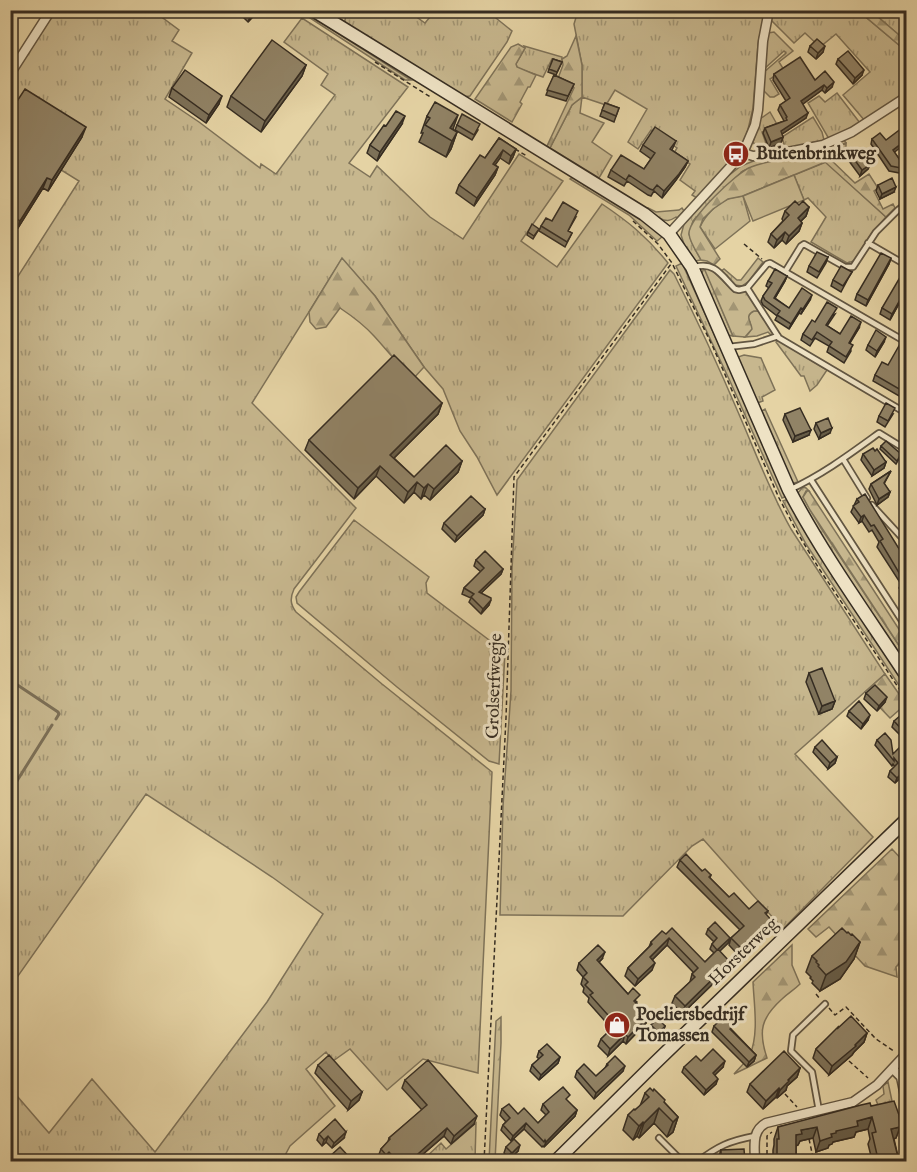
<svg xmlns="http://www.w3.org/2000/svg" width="917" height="1172" viewBox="0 0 917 1172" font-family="'IM FELL English',serif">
<defs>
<pattern id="grass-tufts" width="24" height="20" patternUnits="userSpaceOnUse" patternTransform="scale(1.5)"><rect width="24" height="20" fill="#c7b78e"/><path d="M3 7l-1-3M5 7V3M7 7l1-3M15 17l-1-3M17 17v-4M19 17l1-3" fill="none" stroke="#a29574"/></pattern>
<pattern id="forest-firs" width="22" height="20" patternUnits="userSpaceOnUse" patternTransform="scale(1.5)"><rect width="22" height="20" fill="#c7b78e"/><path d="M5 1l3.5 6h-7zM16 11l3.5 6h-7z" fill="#a29574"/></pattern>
</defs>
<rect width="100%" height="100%" fill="#e5d3a4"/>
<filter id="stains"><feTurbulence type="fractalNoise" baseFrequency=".00333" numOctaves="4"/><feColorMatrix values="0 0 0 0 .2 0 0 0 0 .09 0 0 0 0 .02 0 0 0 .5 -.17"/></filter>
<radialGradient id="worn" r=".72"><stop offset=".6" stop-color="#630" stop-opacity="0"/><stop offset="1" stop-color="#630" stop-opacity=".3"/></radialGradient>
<!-- grass -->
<path fill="url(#grass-tufts)" stroke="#7e7258" stroke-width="1.5" d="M54,10l114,1 -5,7 16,12 -7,11 20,12 -27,46 34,23 61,46 1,-4 15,10 59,-79 -14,-10 7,-11 -44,-32 18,-24 106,69 -59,76 21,14 7,-11 53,51 33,22 56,-85 44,27 -42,60 36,26 45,-63c27,18 45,33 66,59l-171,232 -20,-38 -17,-26 -17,-42 -19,-22 -49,-71 -33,-37 -90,144 104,105 -62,81c-4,9 -4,15 2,23l86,72 110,88 -14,301 -55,-14 -36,31 -37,-41 -17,12 -7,-9 -20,17 29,37 -45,40 -8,15h-271v-72l38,44 43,-54 63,73 112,-150 56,-88 -51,-37 -126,-83 -135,192 -1,-703 5,-2 64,-100 -26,-16 -42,-49v-37z
M486,10l26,21 -5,11 -37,54 -8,1 -118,-72 2,-10 3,-4h59l17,12 10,-12z
M578,11h187l-7,33 -5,64 -7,30 -17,26 -32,34 -5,-3 3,-4 -15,-11 10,-16 -16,-11 3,-5 -26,-18 -13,19 -10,-7 19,-33 -32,-19 -9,15 -24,-8 -2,16 24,10 -12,19 20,14 -13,22 -49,-30 22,-43 10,-8v-32l-8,-41z
M773,11h89l-1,2 45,38v42l-41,28 -22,-26 27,-23 -34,-38 -16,13 -15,-14 -11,10 -24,-24z
M889,11h17v21l-7,3 -22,-19z
M307,16h4l100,64h-6z
M774,32l19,19 -14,11 5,8 -14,9 9,15 -5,3h-4l-6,-6v-19l22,-19 -2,-2 -20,18 4,-36z
M524,46l38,11v5l-10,-3 -9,18 -26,-9 -1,-4 9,-16z
M837,93l23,30 -31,16 -21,-36 11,-7 6,6z
M770,112l8,14 -16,6 6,17 16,-5 -2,-7 31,-20 9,15 2,8 -11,4 -47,8c-6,-1 -10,-5 -13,-10l7,-23z
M844,140l2,3 -21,8 -67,14 -15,6 -23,21 -27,29 -4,13 3,9 9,17 -6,1 -12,-16 1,-1 -3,-9 3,-11 44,-48 13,-10 15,-6z
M826,162l60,55 -16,19 -16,25 -7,2 -36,-21 15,-25 -18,-19 -4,2 -10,-25z
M573,177l71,43 19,16 -6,5 -28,-26 -59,-36z
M743,196l7,25 -35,28 -15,-22c5,-11 16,-23 28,-28 4,-2 10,-2 15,-3z
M648,208l8,4 23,-2 3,-2 2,3 -7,7 -1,-1c-6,4 -10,5 -16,1l-2,1 -12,-8z
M758,258l5,4 -14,19 -7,5 -7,-1 -15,-13 4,-3 13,11h4z
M682,263l105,233 -5,2 -53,-119 -53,-113z
M704,268l3,6 26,62 -6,-1 -26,-60z
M670,270l4,4c23,46 44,91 64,138 17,39 32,80 53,117l94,145 -90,80 78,83 -90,92 -80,-90 -11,7 -69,70 -123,-1 3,-109 8,-115 1,-122 5,-89z
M754,311h5l15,22 -3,2 -3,-3 -11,4 -12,1c9,-8 6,-10 3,-20l3,-5z
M778,340l49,30 -10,15 -7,6 -6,-15h-3l-25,-34z
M744,355l17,3 14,32 -13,7 1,4 -6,2 -20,-44 1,-2z
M765,409l33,73 -4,1 -5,-2 -29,-69z
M803,487l3,1 3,3h-3l-3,6 18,31 85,128v11l-81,-122 -28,-51z
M789,499l22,42 95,143v12l-100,-152 -23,-43z
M354,520l75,57 -3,6 1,10 78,59 -6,112 -10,-3 -92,-74 -100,-84 -1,-6 3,-5z
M888,1082l4,19 -14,4 -2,-5 8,-6 -1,-8z
M476,1123l-1,38h-53l19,-18 5,6z"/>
<!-- forest -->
<path fill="url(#forest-firs)" stroke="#7e7258" stroke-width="1.5" d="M862,11h9l28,24 7,-3v6l-4,2 4,4v7l-45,-38z
M576,36l6,29v32l-10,8 -22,43 -3,-2 27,-58 -17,-7 6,-16 -1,-6 5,-3z
M518,44l7,4 -9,16 1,3 19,8 -6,12h-2l-8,15 2,2 -10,18 -37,-23 36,-52z
M846,143v4l-17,9v2l26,25 14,-9 9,14 -4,3 9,18 10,-5 2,4 -9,9 -61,-55 -82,34 -15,3 -15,10 -10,10 -3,8 20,32 -6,6 -7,-4 -6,-1c-4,-8 -11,-17 -12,-26 -1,-15 48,-62 62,-67 17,-7 37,-8 55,-11 14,-3 27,-8 40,-13z
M342,258l33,38 49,71 -11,12c-15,-14 -26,-29 -39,-43 -10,-11 -22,-20 -34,-28l-14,19 -10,2 -6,-7 -1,-10z
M704,268l5,1 4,2 21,21 12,-1 13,20h-5c-10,5 -3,10 -2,18l-7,8 -12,-1z
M807,491h2l97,149v16l-96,-146 -7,-13z
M885,674l21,30 -16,14 -25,-26z
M892,849l14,15v93l-10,10 1,10 -32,-11 -36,-39 -13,10 -8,-8z
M792,945v20l8,19c-7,7 -12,9 -18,15 -21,19 -24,32 -15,59l-33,16c5,-6 12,-12 16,-19 9,-22 4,-50 3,-73z
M501,1017v26l-6,118h-6l7,-140z"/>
<!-- pitch -->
<path fill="#c7b78e" stroke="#7e7258" stroke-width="1.5" d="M794,175l10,25 -51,21 -10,-25z"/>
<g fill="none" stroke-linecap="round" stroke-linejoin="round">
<!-- stream -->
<path stroke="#7c6f56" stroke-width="3" d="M10,680l48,32 1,2 -3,5
M10,792l42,-67"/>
<defs>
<path id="lane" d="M868,243l38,22
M695,267c19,-6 27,9 40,22l4,1 8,-2
M785,272l16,-26 3,-2 41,23h8l23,-35 22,-22 8,-6
M906,342l-136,-79 -3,1 -20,24 32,50 127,75
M728,347l26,-3 24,-8
M843,459l24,39
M811,480l95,147
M789,490c33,-15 61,-36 90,-57l26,16
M872,505l34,37
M819,1111l-7,-39 -21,-21 2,-16 32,-31
M659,1138l24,24
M697,1162c21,-16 32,-21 58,-26"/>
<path id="street" d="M10,74l41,-64
M743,153l10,3 25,-2 45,-9 29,-13 54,-35
M669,234l74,-81 12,-28 3,-15 5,-69 6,-31
M893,1069l8,8 5,24
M755,1162c0,-15 -4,-31 11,-39l87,-21 24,-17 29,-31"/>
<path id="secondary" d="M313,10l331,204 25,20 23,33 97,223c34,65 77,124 117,185
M555,1162l99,-98 252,-244"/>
</defs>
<!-- lane casing -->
<use href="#lane" stroke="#625642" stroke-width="8"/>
<!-- street casing -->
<use href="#street" stroke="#625642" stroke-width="11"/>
<!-- secondary casing -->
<use href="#secondary" stroke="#362d22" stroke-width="15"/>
<!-- path -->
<path stroke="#362d22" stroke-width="1.5" stroke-dasharray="4.5 3" stroke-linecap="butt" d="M296,10l7,6
M375,62l57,36
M515,149l12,7
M633,221l25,23 14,19 41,84 66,151 18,34 21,35 88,132
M744,244l18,15
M816,994l4,5
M829,1008l6,7 11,-8 30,32 19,13
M849,1061l19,17
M785,1094l12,13
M809,1139l5,23
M484,1162l22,-444 8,-241 157,-213
M767,1162v-26l5,-4"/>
<!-- lane -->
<use href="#lane" stroke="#eee2c4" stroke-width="4.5"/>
<!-- street -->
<use href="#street" stroke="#eee2c4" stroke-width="8"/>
<!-- secondary -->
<use href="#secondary" stroke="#eee2c4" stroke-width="12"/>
</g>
<!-- wall -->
<path fill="#7d7158" stroke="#362d22" stroke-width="1.5" d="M236,10h23l-11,12z
M810,46l13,6 -7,7 -8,-7z
M553,59l9,3 -6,13 -8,-3z
M838,59l24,16 -9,9 -17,-20z
M306,65l-4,11 -41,56 -34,-25 4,-11z
M774,74l41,6 17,7 -7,6 -3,-3 -20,14 4,14 -24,16 1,3 -2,6 -12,5 -6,-15 2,-5 19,-7 -6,-11 2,-5 6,-4 -13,-21z
M554,75l20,9 -8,17 -20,-6z
M172,88l47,16 -13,19 -37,-26z
M605,103l14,5 -5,14 -14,-6z
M10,112l72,25 -34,54 -5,-3 -27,43 -6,-3z
M427,116l30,16 -6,17 -5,8 -27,-15 4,-9h-2z
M402,124l-25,37 -10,-8 3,-8 16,-19z
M457,125l21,5 -6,10 -17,-10z
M499,138l17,11 -3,8 -4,7 -9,-6 -5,7 3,2 -3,8 -21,31 -18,-13 3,-8 26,-27z
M872,139l22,13 12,16 -1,6 -16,-3 -18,-27z
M676,141l-4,9 16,11 -3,6 -9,13 -14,18 -8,-7 -3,5 -3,-1 -21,-14 -3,5 -16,-9 3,-7 33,-1 7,-10 -11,-8 3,-6z
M851,155l17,14 -8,7 -11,-15z
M878,185l16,7 -14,7 -4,-8z
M799,205l10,2 -3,9 -5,5 1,2 -3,8 -13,13 -4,-4 -8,8 -6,-6 3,-8 12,-13 -1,-2 3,-8z
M576,217l-8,14 4,2 -7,14 -26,-16 2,-5 11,-5z
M539,229l-6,10 -6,-4 1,-3z
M828,257l-2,6 -9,15 -10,-6 2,-6z
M891,258l-2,6 -23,42 -11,-6 2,-6z
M852,272l-3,5 -8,15 -10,-6 2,-6z
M787,276l-2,5 -10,17 14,10 21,-8 -9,14 -2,-1 -10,16 -14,-9 2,-4 -14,-11 -2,-4 2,-5 6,-8 -3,-2 2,-5z
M906,291l-16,29 -10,-6 2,-6z
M835,314l-8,12 13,8 19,-6 -9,15 1,8 -7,12 -17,-11 2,-6 -14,-8 -5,8 -9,-6 2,-6 12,-12z
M884,342l-9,15 -9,-7 2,-5z
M904,364l2,1v35l-33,-19 2,-6 13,-10z
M442,403l-4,11 -44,44 20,19 48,-16 -4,11 -28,28 -6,-5 -3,4 -7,-7 -10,11 -28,-27 -22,23 -49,-49 4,-10z
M785,414l24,21 -16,7 -10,-22z
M893,414l-8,13 -8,-5 2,-6z
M816,423l14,10 -11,6 -5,-10z
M906,425v15l-5,-4z
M881,446l19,11 -4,7 -16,-15z
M875,451l11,11 -2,6 -12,8 -11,-16 2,-6z
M891,471l-7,13 6,8 -2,5 -11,8 -8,-16 2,-5z
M857,499l49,61v38l-7,-10 2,-4 -24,-37 2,-5 -7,-12 -3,2 -7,-11 -3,2 -8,-11z
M485,509l-2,6 -28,27 -13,-13 2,-6z
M476,560l27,9 -2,5 -20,19 8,12 -8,9 -12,-12 2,-4 -9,-4 2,-6 17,-16 -7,-6z
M809,673l26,28 -3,8 -13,5 -13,-32z
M866,693l19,9 -8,9 -13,-12z
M849,711l19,9 -7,9 -14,-13z
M906,720v19l-1,1 -13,-13 2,-6z
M877,740l16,14 13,-8v33l-3,-4 -8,8 -7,-6 2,-6 5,-4 -2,-3 -1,2 -17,-21z
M815,747l22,10 -2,6 -7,6 -15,-17z
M680,860l31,15 -1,3 19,19 20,12 19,2 -2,4 4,14 -30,28 -11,-12 2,-7 9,-8 -63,-63z
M708,929l22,9 -2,5 -9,8 9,18 -46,45 -10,-11 3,-7 15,-14 2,-8 1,-2 -26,-27 -15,15v10l-17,16 -10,-10 3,-8 21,-21 2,-5 15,-8 39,28 9,-9 -4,-4 2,-5 2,-2 -8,-8z
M847,933l13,9 -6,17 -14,20 -20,12 -8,-8 1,-2 -3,-3 1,-1 -5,-5 6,-16z
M602,959l-3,3 29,32 9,8 -1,1 13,13 -3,7 -20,21 -3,-3 -15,15 -10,-10 3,-7 11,-10 -24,-27 1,-4 -6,-6 1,-4 -3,-4 2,-7 -6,-7 2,-7z
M651,1025l14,1 -2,6 -6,6 -8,-7z
M714,1026l18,4 24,25 -2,6 -7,6 -35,-35z
M838,1028l29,5 -3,9 -10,10 -2,3 -23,20 -16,-17 3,-9z
M539,1051l21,6 -2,6 -19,17 -9,-9 2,-6 7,-6 -2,-2z
M701,1061l22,6 -9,8 2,9 -12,11 -22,-23 2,-5z
M607,1064l16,7 -29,28 -19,-22 2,-6 19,5 9,-8z
M318,1065l44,27 -3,8 -11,10 -33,-37z
M800,1068l-3,9 -10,9 -1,4 -9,8 -1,-1 -13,12 -16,-17 3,-8z
M405,1080l69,44 -23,20 -7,-8 -29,25h-27l-2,-1 -2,1h-2l-4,-4 3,-8 7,-7 1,-4 33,-28 -20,-22z
M645,1093l19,9 14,15 -5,15 -6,5 -13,-14 -15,15 -2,-2 -4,4 -10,-10 5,-15 12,-9z
M567,1101l10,9 -2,6 -31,31 -1,-1 -1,1 -18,-18 -13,12 -10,-11 2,-5 3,-3 -6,-7 2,-6 16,5 20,9 8,-8 -5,-5 2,-6z
M871,1106l29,21 -4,11 -2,1 5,22h-28l1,-1 -4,-16 2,-5 -2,-10 -12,3 -2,5 -21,5 -1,2 -3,1 -1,3 -12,4 -3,-14 -13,3 -2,4 -2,1v13l20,2h-43v-11l1,-5v-6l4,-12z
M319,1134l25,4 -12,10 -6,-6 -4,4 -5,-6z
M506,1147l12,4 -5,4 -5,2 -4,-4z
M721,1150l24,11h-28z"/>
<!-- shaded-wall -->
<path fill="#665c47" stroke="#362d22" stroke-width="1.5" d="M256,10h3l-11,12 2,-5z
M825,46l-2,6 -7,7 2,-6z
M306,65l-4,11 -41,56 4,-11z
M864,70l-2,5 -9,9 2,-6z
M834,82l-2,5 -7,6 2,-5z
M824,85l-2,5 -23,17 2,-6z
M222,96l-3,8 -13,19 3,-8z
M808,113l-2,5 -27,18 2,-5z
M458,115l-6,17 -2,-4z
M405,116l-3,8 -25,37 3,-9z
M86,127l-4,10 -34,54 4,-11z
M457,132l-6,17 -5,8 6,-16z
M783,137l-2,6 -12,5 2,-6z
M906,140v3l-15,12 2,-5z
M516,149l-3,8 -4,7 2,-8z
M503,150l-3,8 -10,14 3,-8z
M688,161l-3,6 -9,13 -14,18 2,-7z
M871,164l-3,5 -8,7 2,-6z
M498,167l-3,8 -21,31 3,-8z
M47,178l-4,10 -27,43 4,-10z
M896,187l-2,5 -14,7 2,-5z
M809,207l-3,9 -11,11 3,-9z
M802,223l-3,8 -13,13 3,-8z
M785,232l-3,8 -8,8 3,-8z
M891,258l-2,6 -23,42 2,-6z
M787,276l-2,5 -13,22 2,-5z
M906,289v2l-16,29 2,-6z
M812,295l-2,5 -9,14 2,-5z
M801,308l-2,5 -10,16 2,-5z
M861,322l-2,6 -13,20 3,-5z
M886,337l-2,5 -9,15 2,-6z
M442,403l-4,11 -52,52 4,-11z
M832,428l-2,5 -11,6 2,-6z
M811,430l-2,5 -16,7 2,-6z
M462,461l-4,11 -28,28 4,-11z
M886,462l-2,6 -12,8 2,-6z
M380,466l-4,10 -22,23 4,-11z
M417,482l-3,10 -10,11 4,-11z
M428,484l-4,11 -3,4 3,-11z
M890,492l-2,5 -11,8 2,-6z
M485,509l-2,6 -28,27 2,-6z
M864,515l-2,6 -3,2 2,-6z
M503,569l-2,5 -24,23 2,-5z
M491,600l-2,5 -8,9 2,-5z
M887,697l-2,5 -8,9 2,-5z
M835,701l-3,8 -13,5 3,-8z
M870,715l-2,5 -7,9 2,-5z
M837,757l-2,6 -7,6 2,-6z
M905,770l-2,5 -8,8 2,-5z
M773,922l-3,7 -30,28 3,-7z
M669,938l-2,7 -20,20 3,-8z
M730,938l-2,5 -12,12 1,-5z
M860,942l-6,17 -14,20 -20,12 6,-16z
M605,952l-3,7 -8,8 3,-7z
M730,962l-2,7 -46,45 3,-8z
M655,963l-3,7 -17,16 3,-7z
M649,1016l-3,7 -20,21 2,-7z
M665,1026l-2,6 -6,6 2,-5z
M867,1033l-3,9 -10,10 -2,3 -23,20 3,-9z
M625,1034l-2,7 -15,15 2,-7z
M756,1055l-2,6 -7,6 2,-5z
M560,1057l-2,6 -19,17 2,-5z
M725,1061l-2,6 -12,12 2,-6z
M625,1066l-2,5 -29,28 2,-6z
M800,1068l-3,9 -10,9 -1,4 -9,8 3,-8 8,-10z
M718,1079l-2,5 -12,11 2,-5z
M779,1088l-3,9 -13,12 3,-8z
M362,1092l-3,8 -11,10 3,-9z
M659,1108l-5,15 -15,15 5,-15z
M577,1110l-2,6 -31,31 2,-5z
M477,1116l-3,8 -23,20 3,-8z
M678,1117l-5,15 -6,5 6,-15z
M872,1117l-4,12 -12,3 -2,5 -21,5 -1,2 -3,1 -1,3 -12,4 4,-11 16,-10 21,-10z
M643,1122l-6,14 -4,4 6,-14z
M526,1123l-2,6 -13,12 2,-5z
M817,1127l-4,11 -13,3 -2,4 -6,2 4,-12 5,-5z
M900,1127l-4,11 -9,3 4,-12z
M447,1128l-3,8 -29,25h-6z
M346,1132l-2,6 -12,10 2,-5z
M328,1136l-2,6 -4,4 2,-6z
M520,1145l-2,6 -8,8 2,-6z
M389,1152l-3,8 -2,1 2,-6z"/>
<!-- building -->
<path fill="#918366" stroke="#362d22" stroke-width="1.5" d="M244,10h12l-6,7z
M817,39l8,7 -7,7 -8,-7z
M272,40l34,25 -41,56 -34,-25z
M848,51l16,19 -9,8 -17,-19z
M800,57l15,23 10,-9 9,11 -7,6 -3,-3 -23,16 7,12 -27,18 2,6 -12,5 -6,-14 22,-8 -1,-2 1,-1 -7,-12 10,-7 -16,-24z
M553,59l9,3 -5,10 -8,-3z
M185,70l37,26 -13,19 -37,-27z
M554,75l20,9 -6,12 -21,-6z
M25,89l61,38 -34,53 -5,-2 -27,43 -10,-6v-103z
M435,102l23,13 -8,13 7,4 -5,9 -27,-16 5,-7 -3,-2z
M605,103l14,5 -3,8 -14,-6z
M396,111l9,5 -25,36 -10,-7 14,-20 2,1z
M462,114l18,10 -6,11 -17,-10z
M906,125v15l-13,10 13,19 -15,-3 -19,-27 8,-6 6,7z
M655,127l21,14 -6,8 18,12 -9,13 -15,17 -7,-6 -4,5 -3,-1 -21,-14 -3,5 -15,-10 10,-15 23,14 11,-16 -12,-8z
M499,138l17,11 -5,7 -8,-6 -10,14 5,3 -21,31 -18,-13 21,-30 5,3z
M859,149l12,15 -9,6 -11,-15z
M892,178l4,9 -14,7 -4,-9z
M795,201l4,4 4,-4 6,6 -11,11 4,5 -13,13 -4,-4 -8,8 -6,-6 18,-19 -4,-4z
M563,202l15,9 -10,20 4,2 -5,9 -26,-16 5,-8 6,3z
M532,224l7,5 -5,7 -6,-4z
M817,252l11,5 -9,15 -10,-6z
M881,253l10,5 -23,42 -11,-6z
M841,266l11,6 -9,14 -10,-6z
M906,267v22l-14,25 -10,-6z
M775,269l12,7 -13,22 15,10 13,-20 10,7 -9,14 -2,-1 -10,16 -14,-9 3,-4 -15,-11 -2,-4 9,-13 -4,-2z
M827,302l10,6 -11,17 14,9 11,-18 10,6 -12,21 4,2 -7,12 -17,-11 3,-4 -15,-10 -5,8 -9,-6 9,-14 3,2z
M876,330l10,7 -9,14 -9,-6z
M900,344l6,4v9l-3,6 3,2v28l-31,-18 7,-13 6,3z
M394,355l48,48 -52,52 24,22 32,-32 16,16 -28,28 -6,-5 -4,4 -7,-6 -9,10 -28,-26 -22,22 -49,-48z
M886,403l9,5 -7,13 -9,-5z
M800,408l11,22 -16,6 -10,-22z
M828,418l4,10 -11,5 -5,-10z
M906,425v8l-3,-2z
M886,441l15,13 -4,7 -16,-15z
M873,448l2,3 2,-2 9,13 -12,8 -11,-16z
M891,471l-7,12 6,9 -11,7 -8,-15z
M865,494l41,66v30l-5,-7 3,-2 -24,-40 3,-2 -9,-14 -3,1 -7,-11 -3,2 -8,-11 6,-4 -2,-3z
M471,496l14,13 -28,27 -13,-13z
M485,551l18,18 -24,23 12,6v2l-8,9 -12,-12 3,-3 -10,-6 20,-20 -8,-8z
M822,668l13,33 -13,5 -13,-33z
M875,685l12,12 -8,9 -13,-13z
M859,701l11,14 -7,9 -14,-13z
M901,715l5,5v14l-12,-13z
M885,733l6,7 2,14 11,-11 2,3v25l-1,-1 -8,8 -7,-7 8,-8 -4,-5v3l-17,-21z
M822,740l15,17 -7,6 -15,-16z
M686,854l16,17 3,-2 6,6 -2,2 20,20 5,-4 15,16 9,-8 10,10 -3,2 8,9 -30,28 -12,-12 13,-12 -64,-66z
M715,922l15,16 -13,12 -5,-6 5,-6 -9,-9z
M672,928l33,34 13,-13 12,13 -45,44 -10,-10 20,-19 -3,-3 6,-6 -29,-30 -19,19 5,6 -17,16 -10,-11 24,-24 -1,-2 11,-11 4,3z
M842,928l5,5 1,-1 3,3 1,-1 8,8 -14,20 -20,13 -8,-9 1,-1 -3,-3 1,-1 -5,-5z
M598,945l7,7 -8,8 31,34 5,-6 7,7 -6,6 15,15 -21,21 -3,-3 -15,15 -9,-10 15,-15 -26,-29 3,-2 -8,-8 3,-3 -5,-5 4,-4 -8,-10z
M725,1015l10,10 -5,4 26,26 -7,7 -35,-36z
M851,1016l16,17 -12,12 1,1 -24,20 -16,-17 22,-22v1z
M658,1018l7,8 -6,7 -8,-8z
M547,1044l13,13 -19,18 -9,-10 11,-10 -4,-4z
M713,1049l12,12 -12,12 5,6 -12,11 -22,-23 12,-11 5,5z
M784,1051l16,17 -12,12 1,1 -9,9 -1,-2 -13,13 -16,-17z
M329,1055l33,37 -11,9 -33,-36z
M615,1056l10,10 -29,27 -19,-22 7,-7 12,12 12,-11 -1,-1z
M428,1060l49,56 -23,20 -7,-8 -37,33 -2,-1 -2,1h-9l-8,-9 -3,3 -5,-6 9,-10 -1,-1 38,-33 -22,-25z
M563,1087l7,8 -4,4 11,11 -31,32 -1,-2 -1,2 -18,-19 -13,13 -10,-11 7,-7 -8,-9 7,-5 9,10 6,-6 14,15 11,-11 -6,-8z
M650,1088l3,3 1,-2 11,11 -1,2 14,15 -5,5 -14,-14 -15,15 -1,-1 -4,4 -11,-11 6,-6 1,1 14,-13 -4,-4z
M894,1101l5,14 1,12 -9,2 8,32h-27l6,-2 -6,-26 4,-1 -4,-15 -15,4 1,5 -22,5v2l-5,1 1,3 -12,4 -3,-14 -16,3 1,4 -6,1v24h20v2h-39v-22h2l-1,-12 83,-22 9,-2 1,3z
M335,1119l11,13 -12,11 -6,-7 -4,4 -5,-6z
M514,1139l6,6 -8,8 -6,-6z
M340,1147l10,11 -4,3h-28l7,-6 3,3z
M744,1149l1,12h-24v-11z
M511,1153l8,8h-16z
M588,1160h28v1h-28z"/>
<!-- icons -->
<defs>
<symbol id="bus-disc" viewBox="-11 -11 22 22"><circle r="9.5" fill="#8f2418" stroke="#eee2c4"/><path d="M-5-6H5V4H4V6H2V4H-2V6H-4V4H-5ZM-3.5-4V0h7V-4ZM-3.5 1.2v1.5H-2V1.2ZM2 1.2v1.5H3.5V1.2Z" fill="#fff"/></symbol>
<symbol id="shop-disc" viewBox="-11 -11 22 22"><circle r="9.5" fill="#8f2418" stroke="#eee2c4"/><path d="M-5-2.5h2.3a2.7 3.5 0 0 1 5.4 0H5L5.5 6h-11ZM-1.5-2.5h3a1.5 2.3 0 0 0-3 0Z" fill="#fff"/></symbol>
</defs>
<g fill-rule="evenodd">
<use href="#bus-disc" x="721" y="139" width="30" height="30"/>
<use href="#shop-disc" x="602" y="1010" width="30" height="30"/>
</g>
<g text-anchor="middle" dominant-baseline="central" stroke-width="6" stroke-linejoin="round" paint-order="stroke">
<!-- poi labels -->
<g font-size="18" font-weight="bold" fill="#362d22" stroke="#eee2c4" text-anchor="start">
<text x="756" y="154">Buitenbrinkweg</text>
<text x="636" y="1015">Poeliersbedrijf<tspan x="636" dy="21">Tomassen</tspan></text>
</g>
<!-- street labels -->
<g font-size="18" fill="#362d22" stroke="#eee2c4">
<text transform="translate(495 686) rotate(-88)">Grolserfwegje</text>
<text transform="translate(744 952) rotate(-44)">Horsterweg</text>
</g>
</g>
<!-- margin -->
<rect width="917" height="1172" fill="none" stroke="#e5d3a4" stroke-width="36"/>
<rect x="12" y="12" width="893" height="1148" fill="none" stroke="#362d22" stroke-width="3"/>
<rect x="18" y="18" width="881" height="1136" fill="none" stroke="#362d22" stroke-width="1.5"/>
<rect width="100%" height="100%" filter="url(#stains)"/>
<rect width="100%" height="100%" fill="url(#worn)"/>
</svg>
